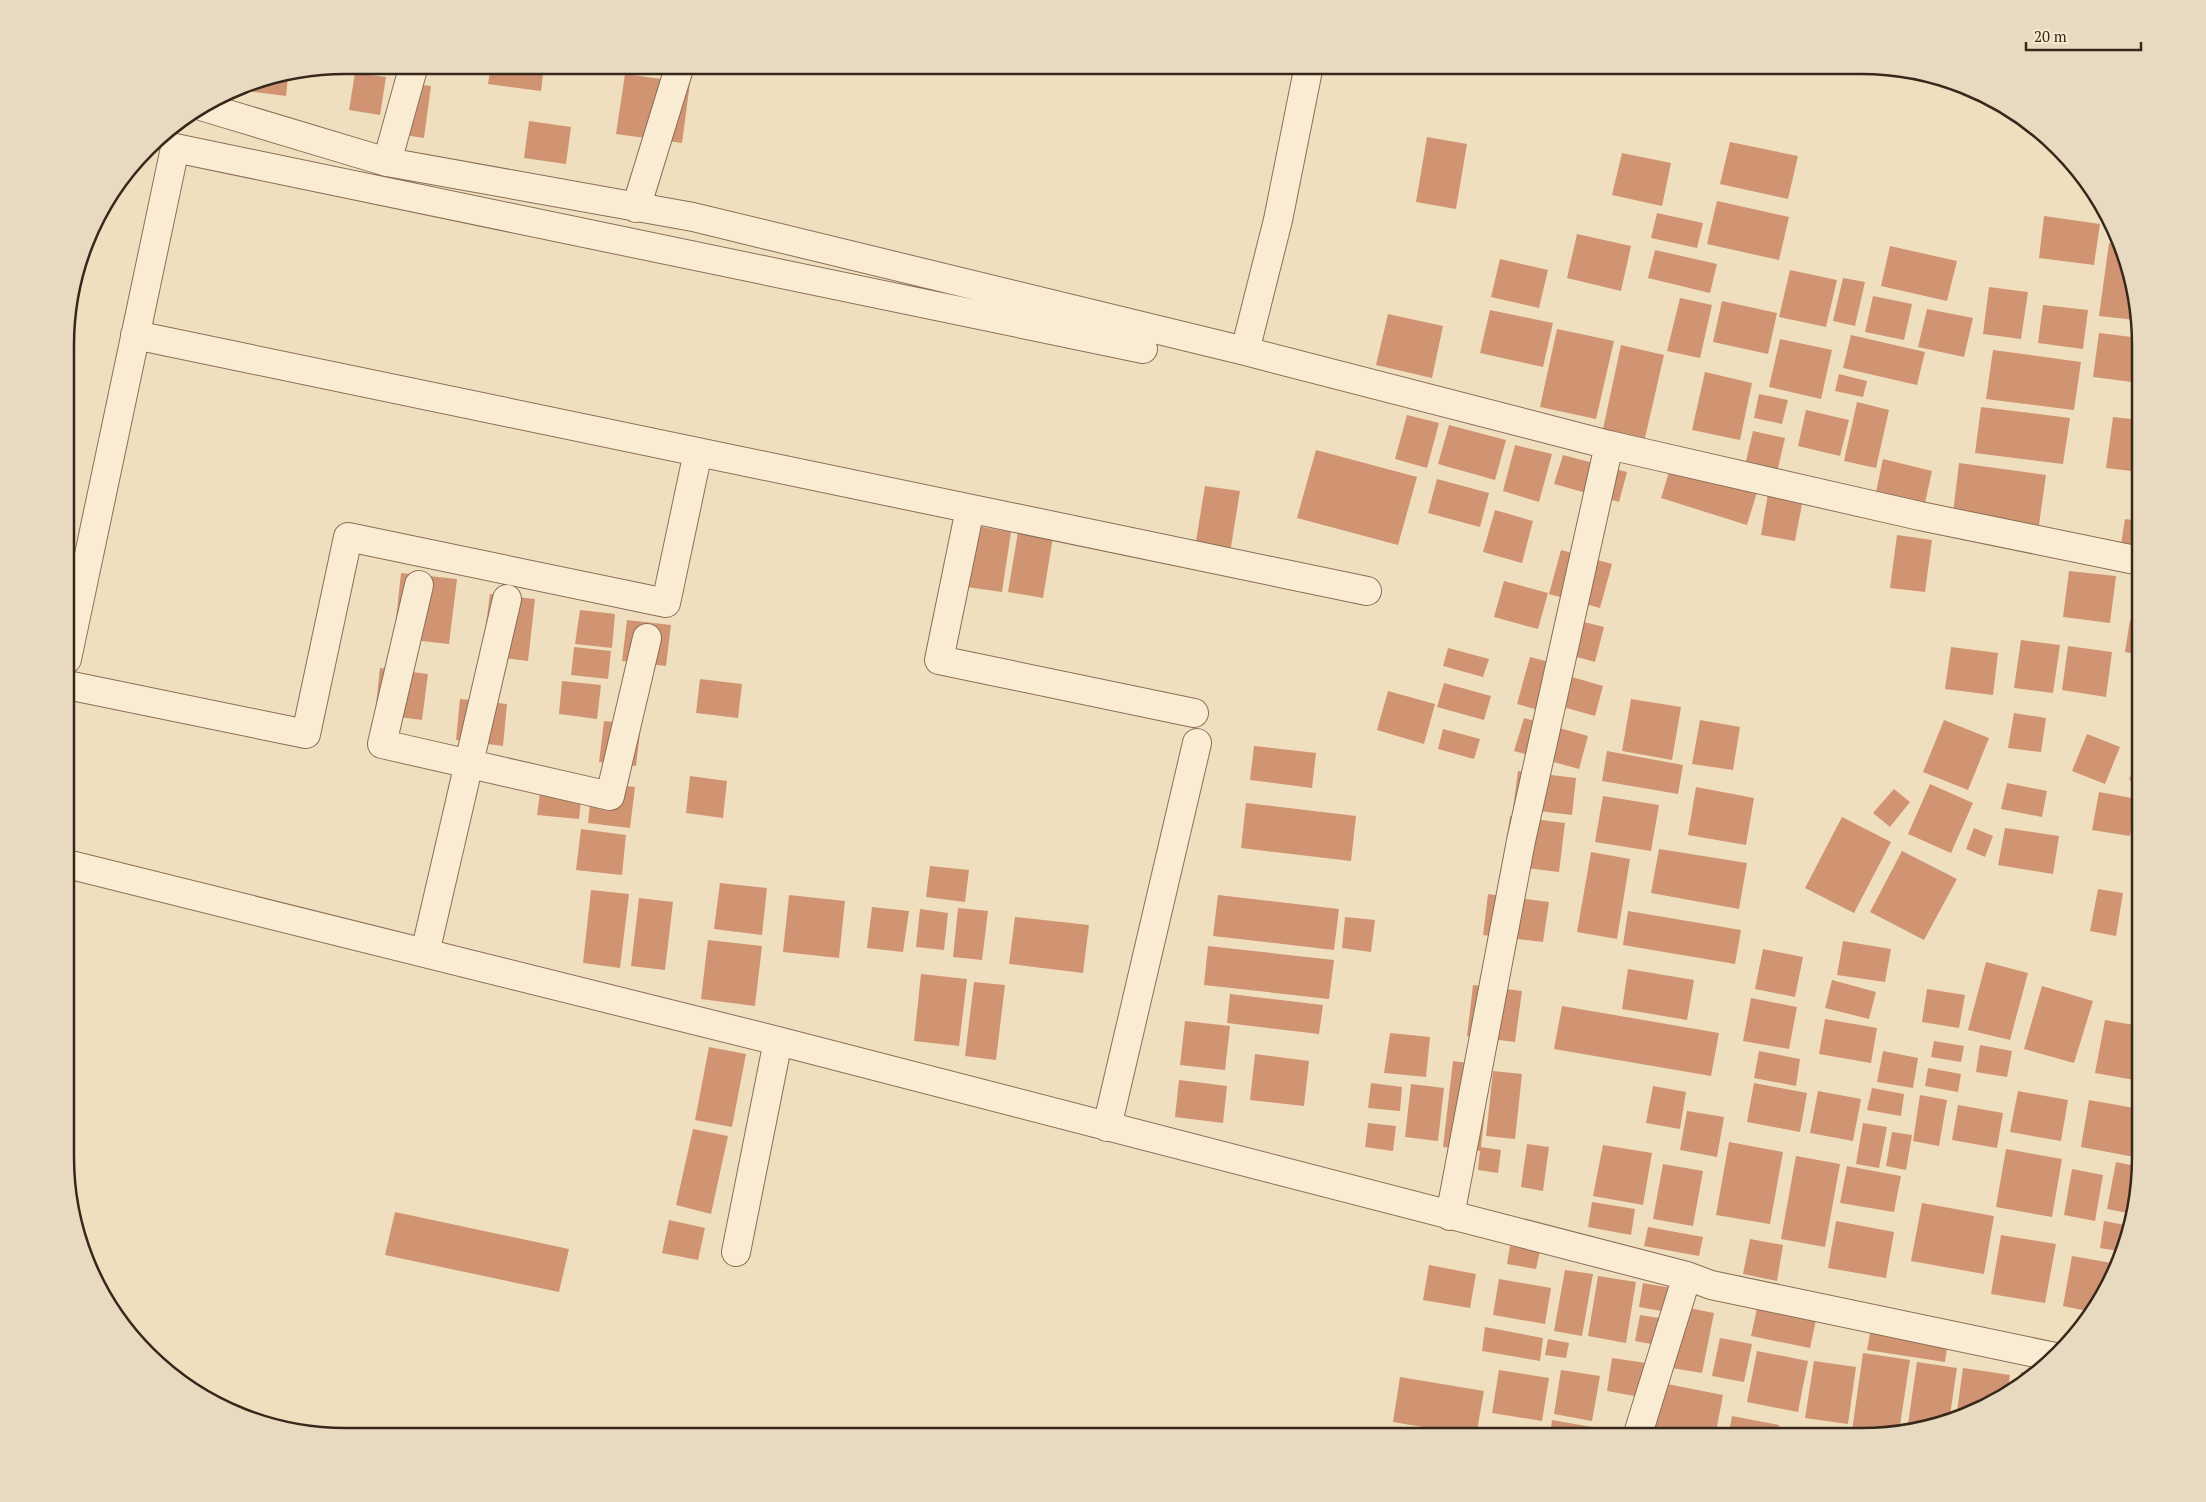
<svg xmlns="http://www.w3.org/2000/svg" width="2206" height="1502" viewBox="0 0 2206 1502" font-family="'PT Serif',serif">
<rect width="100%" height="100%" fill="#f0dfbf"/>
<!-- building -->
<path fill="#d09473" d="M368,65h19l-1,4z
M423,65h19v4z
M491,65h53l-3,26 -53,-7z
M637,65h64l-1,10 -64,-8z
M914,65h31l-3,8z
M341,66l-1,5 -15,-2z
M355,73l31,4 -6,38 -31,-5z
M625,74l65,9 -8,60 -66,-9z
M288,76l-2,20 -39,-5 1,-7z
M399,82l32,4 -7,52 -33,-5z
M529,121l42,6 -5,37 -42,-6z
M1427,137l40,7 -11,65 -40,-7z
M1730,142l68,14 -10,43 -68,-15z
M1622,153l49,10 -9,43 -50,-11z
M1717,201l72,16 -10,43 -72,-16z
M1657,213l46,10 -6,25 -46,-10z
M2044,216l56,8 -6,41 -55,-7z
M1577,234l54,12 -10,45 -54,-13z
M2109,243l11,2 11,27 6,33 -2,15 -36,-4z
M1890,246l67,15 -10,40 -66,-15z
M1655,250l62,14 -7,29 -62,-15z
M1500,259l48,11 -9,38 -48,-11z
M1790,270l47,10 -11,47 -47,-10z
M1843,278l22,4 -10,44 -22,-5z
M1989,287l39,5 -7,47 -38,-5z
M1873,296l39,8 -8,36 -39,-8z
M1680,298l32,7 -12,53 -33,-7z
M1722,301l55,12 -9,41 -55,-12z
M2043,305l45,5 -5,39 -45,-6z
M1927,309l46,9 -9,39 -46,-10z
M1490,310l63,13 -10,44 -63,-14z
M1388,314l55,12 -11,52 -56,-13z
M1557,329l57,12 -18,78 -56,-12z
M2099,333l41,5v45l-47,-6z
M1851,335l74,17 -8,33 -74,-17z
M1780,339l52,11 -11,49 -52,-12z
M1621,345l43,10 -19,83 -42,-9z
M1993,350l88,12 -7,48 -88,-11z
M1705,372l47,11 -12,57 -48,-10z
M1839,374l28,7 -4,16 -28,-6z
M1759,394l29,6 -6,24 -28,-6z
M1857,402l32,8 -13,58 -32,-7z
M1981,407l89,11 -7,46 -88,-11z
M1806,410l43,10 -9,36 -42,-10z
M1407,415l32,8 -12,45 -32,-9z
M2113,417l27,3v52l-34,-4z
M1449,425l57,15 -11,40 -57,-16z
M1753,431l32,7 -8,34 -32,-7z
M1515,445l37,9 -13,48 -36,-11z
M1316,450l101,27 -19,68 -101,-27z
M1563,455l64,17 -8,30 -65,-18z
M1673,459l86,27 -12,39 -86,-27z
M1883,459l49,12 -7,32 -49,-11z
M1959,463l87,12 -7,50 -86,-12z
M1437,479l52,14 -9,34 -52,-14z
M1205,486l35,5 -10,62 -35,-6z
M1768,493l35,6 -8,42 -34,-6z
M1495,510l38,11 -11,42 -39,-11z
M2125,519l15,2v32l-20,-2z
M977,526l34,6 -9,60 -35,-5z
M1018,532l35,5 -10,61 -35,-6z
M1897,535l35,5 -7,52 -35,-4z
M1561,550l51,14 -12,44 -51,-14z
M2069,571l47,5 -6,47 -47,-6z
M401,573l56,6 -8,65 -55,-6z
M1504,581l44,12 -10,36 -44,-12z
M490,594l45,5 -7,62 -46,-6z
M580,610l35,4 -3,34 -37,-4z
M1572,619l32,8 -9,35 -33,-9z
M627,620l44,5 -5,41 -44,-5z
M2130,620l10,1v34l-15,-3z
M2021,640l39,5 -7,48 -39,-5z
M2068,646l44,6 -6,45 -44,-7z
M574,647l37,4 -3,28 -37,-4z
M1951,647l47,6 -5,42 -48,-6z
M1448,648l41,11 -6,18 -40,-11z
M1530,657l39,10 -13,48 -39,-11z
M380,668l48,6 -6,46 -47,-6z
M1572,677l31,9 -8,30 -32,-9z
M700,679l42,5 -4,34 -42,-5z
M562,681l39,4 -4,34 -38,-5z
M1444,683l47,13 -7,24 -47,-13z
M1388,691l47,13 -11,40 -47,-14z
M460,699l47,5 -4,42 -47,-6z
M1631,699l50,8 -9,53 -50,-9z
M2014,713l32,5 -5,34 -33,-4z
M1524,718l64,18 -9,33 -65,-18z
M1700,720l40,7 -7,43 -41,-6z
M1944,720l45,18 -21,52 -45,-18z
M604,721l37,4 -5,41 -37,-4z
M1443,729l37,10 -6,20 -36,-10z
M2087,734l33,13 -15,37 -33,-13z
M1254,746l62,7 -4,35 -62,-8z
M1607,751l76,14 -5,29 -76,-13z
M2140,752v32l-11,-4z
M1518,771l58,7 -4,37 -59,-7z
M690,776l37,5 -4,37 -37,-5z
M542,778l41,5 -4,36 -42,-4z
M592,782l43,5 -5,41 -42,-5z
M2007,783l40,8 -5,26 -41,-8z
M1930,784l43,19 -22,50 -43,-19z
M1696,787l58,11 -8,47 -58,-10z
M1894,789l16,13 -20,25 -17,-14z
M2099,792l38,7 -7,37 -38,-6z
M1603,796l56,9 -8,46 -56,-9z
M1246,803l110,13 -5,45 -110,-13z
M1510,816l55,7 -6,49 -56,-7z
M1842,817l49,25 -37,71 -49,-25z
M2139,822h1v28l-6,-1z
M1974,828l19,8 -8,21 -19,-8z
M2005,828l54,8 -6,38 -55,-9z
M581,829l45,6 -4,40 -46,-5z
M1659,849l88,14 -8,46 -88,-16z
M1902,851l55,28 -33,61 -54,-28z
M1591,852l39,7 -13,80 -40,-7z
M930,866l39,4 -4,32 -39,-5z
M720,883l47,5 -5,47 -48,-6z
M2139,884l1,1v18l-4,-1z
M2098,889l25,4 -7,43 -26,-5z
M591,890l38,4 -9,74 -37,-5z
M1488,894l61,8 -6,40 -60,-7z
M789,895l56,6 -6,57 -56,-6z
M1218,895l121,14 -5,41 -121,-14z
M639,898l34,4 -8,68 -34,-4z
M872,907l37,4 -6,41 -36,-4z
M958,908l30,3 -6,49 -29,-3z
M920,909l28,4 -4,37 -28,-3z
M1628,911l113,19 -6,34 -112,-19z
M1015,917l74,8 -6,48 -74,-9z
M1345,917l30,3 -4,32 -29,-4z
M708,940l54,6 -7,60 -54,-7z
M1843,941l48,8 -6,33 -48,-7z
M1208,946l126,14 -5,39 -125,-14z
M1763,949l40,8 -8,40 -40,-8z
M1986,962l42,11 -18,67 -42,-10z
M1628,969l66,11 -7,40 -65,-11z
M921,974l46,5 -8,67 -45,-5z
M1832,980l44,12 -7,27 -44,-11z
M974,982l31,3 -9,75 -31,-4z
M1473,985l49,6 -7,51 -48,-6z
M2042,986l51,15 -19,62 -50,-14z
M1927,989l38,6 -6,33 -37,-6z
M1230,994l93,11 -4,29 -92,-11z
M1751,998l46,9 -8,42 -46,-8z
M1562,1006l157,27 -8,43 -157,-27z
M1825,1019l52,9 -6,35 -52,-9z
M2105,1020l35,6v55l-45,-8z
M1185,1021l45,5 -5,44 -45,-5z
M1390,1033l40,4 -4,40 -42,-4z
M1934,1041l30,5 -3,16 -30,-5z
M1980,1045l32,6 -5,26 -31,-5z
M709,1047l37,7 -14,73 -37,-7z
M1759,1051l41,8 -4,27 -42,-8z
M1883,1051l35,7 -5,30 -36,-6z
M1255,1054l54,7 -5,45 -54,-6z
M1453,1061l37,5 -9,81 20,3 -3,23 -20,-3 2,-19 -37,-4z
M1928,1068l33,6 -3,18 -33,-6z
M1493,1071l29,3 -7,65 -29,-3z
M1179,1080l48,6 -4,37 -48,-6z
M1371,1083l31,4 -2,24 -32,-3z
M1754,1083l53,10 -7,39 -53,-10z
M1411,1084l33,4 -6,53 -33,-4z
M1653,1086l33,6 -6,37 -34,-6z
M1872,1088l32,6 -3,22 -34,-6z
M1818,1091l43,8 -8,42 -43,-8z
M2018,1091l50,9 -7,41 -51,-9z
M1920,1095l27,5 -8,46 -26,-5z
M2089,1100l51,9v49l-59,-11z
M1958,1105l45,8 -6,35 -45,-8z
M1687,1111l37,6 -7,40 -37,-7z
M1368,1123l28,3 -3,25 -28,-4z
M1863,1123l24,4 -8,41 -23,-4z
M693,1129l35,7 -17,78 -35,-9z
M1892,1132l20,3 -6,35 -20,-4z
M1729,1142l54,10 -13,72 -54,-9z
M1527,1144l22,3 -6,44 -22,-4z
M1603,1145l49,8 -9,52 -50,-9z
M2006,1149l56,10 -10,58 -56,-10z
M1796,1156l44,8 -15,83 -44,-8z
M2116,1162l24,5 -7,47 -26,-5z
M1663,1164l40,7 -10,55 -40,-7z
M1847,1166l54,10 -7,36 -54,-9z
M2072,1169l31,6 -8,46 -31,-6z
M1592,1202l43,7 -4,26 -43,-8z
M1922,1203l72,13 -10,58 -73,-13z
M395,1212l174,37 -10,43 -174,-37z
M669,1220l36,8 -7,32 -36,-7z
M1836,1221l58,11 -8,46 -58,-10z
M2104,1221l26,5 -6,26 -24,-4z
M1648,1227l55,10 -4,19 -55,-10z
M2001,1235l55,9 -11,59 -54,-9z
M1750,1239l33,6 -6,36 -34,-7z
M1510,1246l30,5 -4,18 -29,-5z
M2072,1256l45,8 -25,48 -29,-6z
M1429,1265l47,9 -6,34 -47,-8z
M1565,1270l28,4 -11,62 -28,-5z
M1598,1276l38,6 -10,61 -38,-7z
M1499,1279l52,9 -6,36 -52,-9z
M1643,1283l29,5 -5,24 -28,-5z
M1684,1307l30,6 -12,60 -30,-5z
M1757,1308l59,12 -6,28 -59,-12z
M1640,1315l26,4 -4,27 -27,-5z
M1485,1327l58,11 -3,23 -58,-10z
M1871,1328l77,12 -3,22 -78,-12z
M1720,1338l32,6 -8,38 -32,-6z
M1548,1339l21,4 -3,15 -21,-3z
M1757,1351l51,10 -10,51 -51,-10z
M1863,1353l47,7 -11,72 -21,3 -26,-4z
M1612,1358l34,5 -6,34 -33,-6z
M1814,1361l42,6 -8,57 -43,-6z
M1917,1362l40,6 -8,54 -16,6 -26,3z
M1963,1368l47,7 -3,19 -22,14 -29,11z
M1499,1370l50,8 -7,43 -50,-8z
M1561,1370l39,6 -8,45 -38,-7z
M2021,1372l15,2 -17,11z
M1400,1377l84,14 -8,45 -83,-14z
M1662,1383l61,12 -8,42h-64z
M1732,1416l47,9 -2,12h-49z
M1552,1420l57,10 -1,7h-58z
M1786,1427l49,9v1h-51z"/>
<g fill="none" stroke-linecap="round" stroke-linejoin="round">
<defs>
<path id="minor" d="M204,107l183,55 27,-97
M387,162l306,55 552,134 364,94 311,71 220,45
M636,208l44,-143
M135,335l1232,256
M1245,351l33,-131 31,-155
M970,509l-31,151 255,53
M419,585l-37,159 228,52 37,-158
M67,659l108,-511 968,201
M67,685l239,49 42,-197 318,66 32,-151
M67,864l711,177 909,235 24,9 344,72
M425,953l82,-354
M1107,1127l90,-384
M1450,1216l71,-375 88,-396
M736,1252l42,-211
M1637,1437l50,-161"/>
</defs>
<!-- minor casing -->
<use href="#minor" stroke="#896f56" stroke-width="30"/>
<!-- minor -->
<use href="#minor" stroke="#faecd3" stroke-width="28"/>
</g>
<!-- crop -->
<path d="M0 0H2206V1502H0ZM345 74H1861A271 271 0 0 1 2132 345V1157A271 271 0 0 1 1861 1428H345A271 271 0 0 1 74 1157V345A271 271 0 0 1 345 74Z" fill="#e8dac1" fill-rule="evenodd"/>
<path fill="none" stroke="#38281c" stroke-width="2.5" d="M345 74H1861A271 271 0 0 1 2132 345V1157A271 271 0 0 1 1861 1428H345A271 271 0 0 1 74 1157V345A271 271 0 0 1 345 74Z"/>
<!-- scale -->
<path d="M2026 42v8h115v-8" fill="none" stroke="#38281c" stroke-width="2.5"/>
<text x="2034" y="42" font-size="15" fill="#38281c" stroke="#f7e9cf" stroke-width="4" paint-order="stroke">20 m</text>
</svg>
